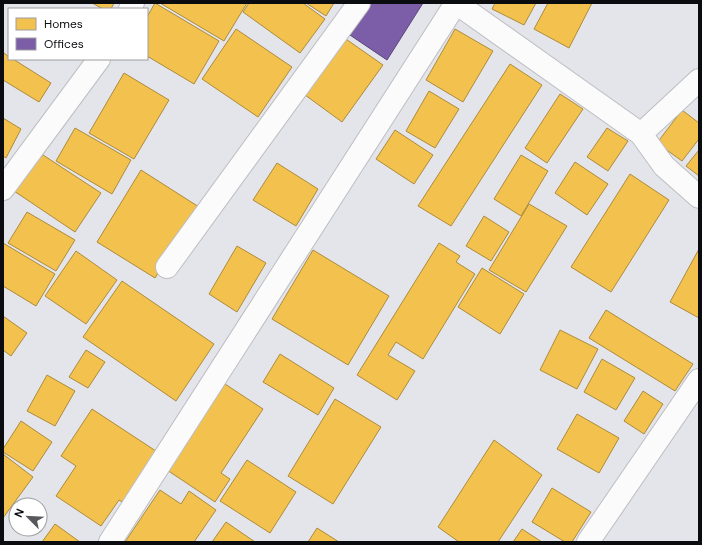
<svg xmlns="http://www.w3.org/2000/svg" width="702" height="545" viewBox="0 0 702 545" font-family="'DM Sans',sans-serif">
<rect width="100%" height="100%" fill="#e4e5ea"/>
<!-- homes -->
<path fill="#f2c14e" stroke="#ad8b3b" d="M92,3h22l-3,6h-8z
M155,3l64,38 -25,43 -47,-28v-39z
M160,3h87l-23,38z
M249,3h54l22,16 -25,34 -57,-41z
M306,3h28l-8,13z
M495,3h41l-12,22 -32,-16z
M548,3h44l-23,45 -35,-19z
M236,29l56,38 -34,50 -56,-38z
M455,29l38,22 -30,51 -37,-22z
M343,37l40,28 -41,57 -41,-30z
M4,53l5,4v2h4l38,24 -12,19 -36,-22v-25z
M510,64l32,21 -91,141 -33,-20z
M124,73l45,27 -35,59 -45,-26z
M429,91l30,18 -24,39 -29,-17z
M560,94l23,15 -36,54 -22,-15z
M682,110l17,13v16l-17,22 -25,-18z
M3,118l18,11 -15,29 -3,-2z
M75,128l56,32 -19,34 -56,-33z
M607,128l21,13 -20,30 -21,-14z
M395,130l38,25 -19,29 -38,-25z
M699,150v26l-13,-10z
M40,153l61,40 -26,39 -61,-41z
M521,155l27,16 -27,45 -27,-17z
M575,162l33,22 -21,31 -32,-22z
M277,163l41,26 -22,37 -43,-26z
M141,170l58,37 -44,71 -58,-36z
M630,174l39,26 -58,92 -40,-25z
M529,204l38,22 -41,66 -37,-22z
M27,212l48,28 -19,31 -48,-28z
M484,216l25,16 -18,29 -25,-15z
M3,243l52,31 -19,32 -33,-20z
M439,243l21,13 -4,6 19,12 -52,85 -27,-17 -8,13 27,16 -18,29 -40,-25z
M237,246l29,17 -29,49 -28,-18z
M699,249v69l-29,-16z
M313,250l76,46 -41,69 -76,-46z
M76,251l41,29 -31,44 -41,-28z
M482,268l42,26 -24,40 -42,-27z
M122,281l92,63 -38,57 -93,-64z
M606,310l87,54 -18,27 -86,-53z
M3,316l24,17 -16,23 -8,-6z
M560,330l38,19 -21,40 -37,-19z
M86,350l19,12 -17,26 -19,-11z
M280,354l54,34 -16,27 -55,-33z
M602,359l33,19 -19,32 -32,-18z
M47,375l28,16 -20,35 -28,-15z
M225,384l38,25 -42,64 9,6 -15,23 -48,-32z
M643,391l20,13 -19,30 -20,-13z
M335,399l46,28 -48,77 -45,-28z
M92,409l70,46 -33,51 -10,-6 -18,26 -45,-30 20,-30 -15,-10z
M577,414l42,24 -20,35 -42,-24z
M21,421l31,21 -19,29 -30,-19v-3z
M494,440l48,35 -44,67h-39l-21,-15z
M3,454l30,23 -30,41z
M247,460l49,32 -26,41 -50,-32z
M552,488l39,24 -19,30h-7l-33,-20z
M160,490l21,14 8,-13 27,19 -22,32h-69z
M226,522l29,20h-43z
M55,524l25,18h-38z
M317,528l22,14h-31z
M522,529l20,13h-29z"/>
<!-- offices -->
<path fill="#7b5ea7" stroke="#59457a" d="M369,3h54l-36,57 -40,-27z"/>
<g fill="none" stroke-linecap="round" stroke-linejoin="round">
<defs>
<path id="minor" d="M456,3l185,131 58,-54
M130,9l3,-6
M641,134l23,32 35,31
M3,189l96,-130
M167,267l192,-264
M110,542l346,-539
M588,542l111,-162"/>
</defs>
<!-- minor casing -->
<use href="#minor" stroke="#bdbec2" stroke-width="24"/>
<!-- minor -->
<use href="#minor" stroke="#fbfbfc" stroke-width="22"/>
</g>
<!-- border -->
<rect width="702" height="545" fill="none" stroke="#0b0c10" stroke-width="8"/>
<!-- legend -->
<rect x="8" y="8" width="140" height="52" fill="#ffffff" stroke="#9d9e9f"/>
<rect x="16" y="18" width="20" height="12" fill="#f2c14e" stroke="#9d9e9f"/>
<text x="44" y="28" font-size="12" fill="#0b0c10">Homes</text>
<rect x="16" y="38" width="20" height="12" fill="#7b5ea7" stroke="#9d9e9f"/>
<text x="44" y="48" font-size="12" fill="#0b0c10">Offices</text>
<!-- north arrow -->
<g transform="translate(28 517) rotate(294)"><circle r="19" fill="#ffffff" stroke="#9d9e9f"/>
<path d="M0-3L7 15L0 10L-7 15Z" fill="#57585c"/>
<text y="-6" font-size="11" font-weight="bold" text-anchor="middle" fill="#0b0c10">N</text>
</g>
</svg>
